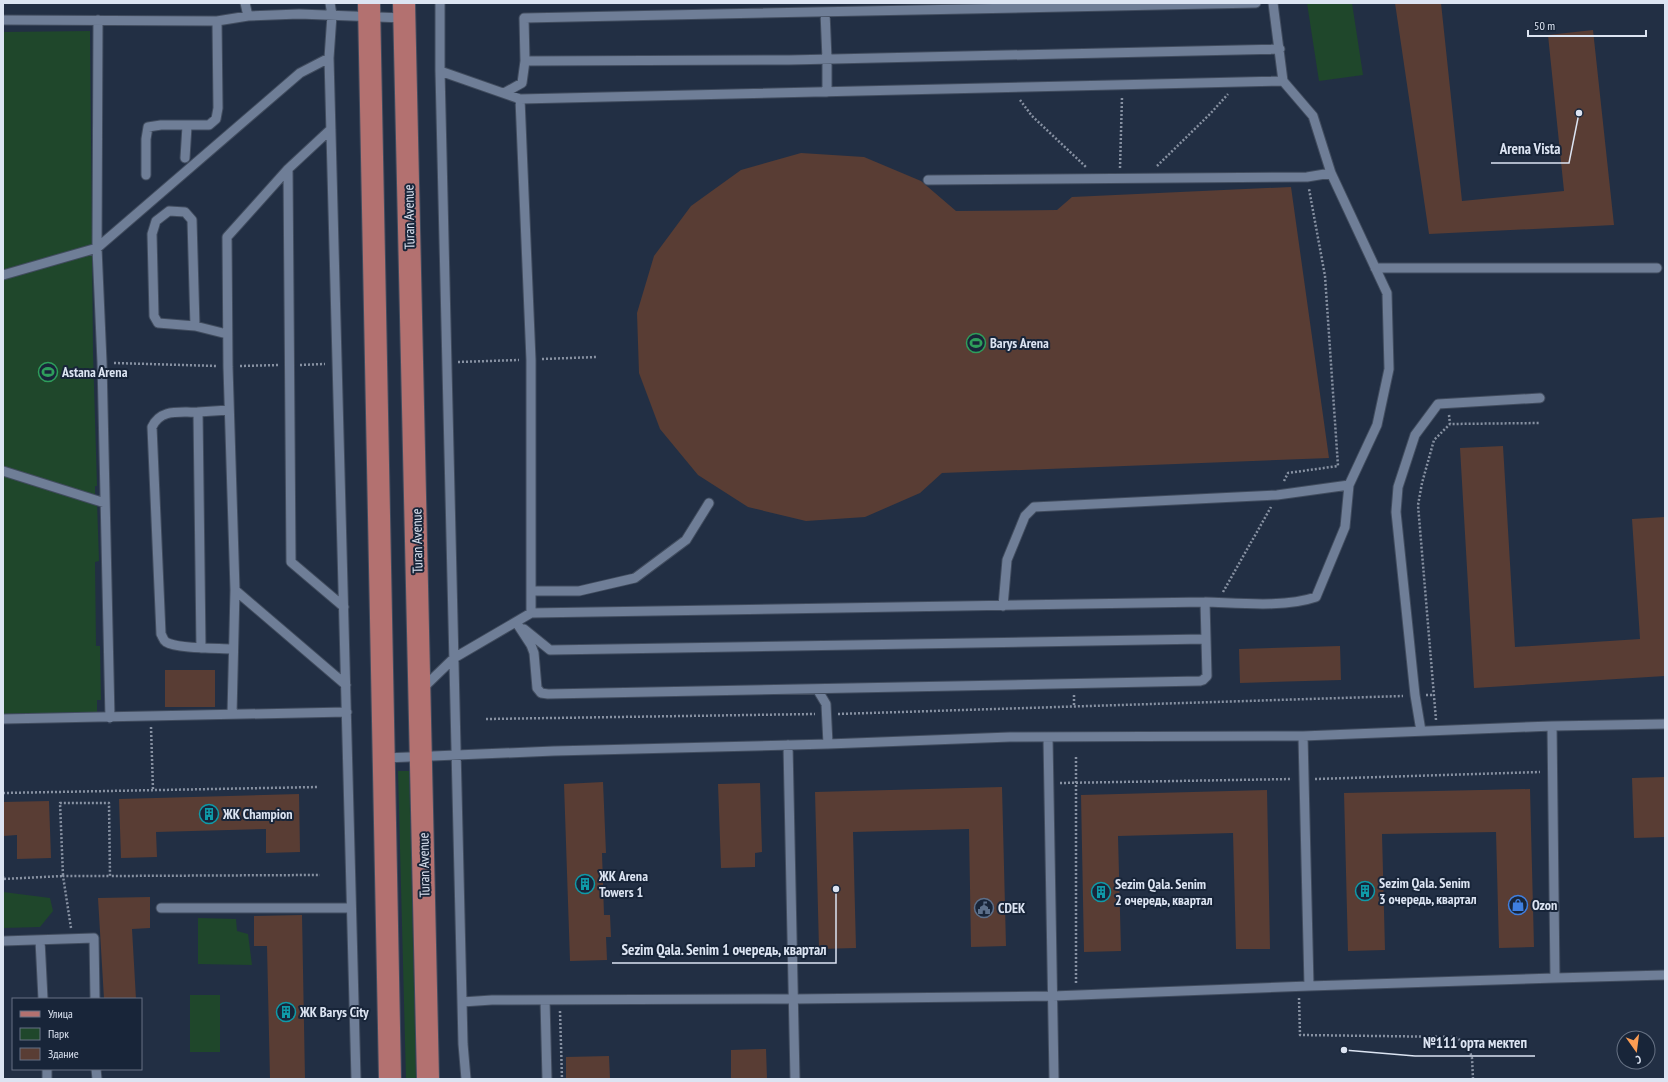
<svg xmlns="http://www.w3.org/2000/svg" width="1668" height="1082" viewBox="0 0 1668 1082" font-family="'PT Sans Narrow',sans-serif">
<rect width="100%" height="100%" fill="#222f44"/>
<!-- green -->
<path fill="#1f472b" d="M1307,3h45l11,72 -44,6z
M90,31l3,322 4,133h-2v16h2l2,59 -4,1 1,84h4l1,54h-4v12l-94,2v-682z
M398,771h11l7,308h-10z
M3,892l47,6 3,13 -13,16 -37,1z
M198,918l38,1 1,12 11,3 4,31 -54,-1z
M190,995h30v57h-30z"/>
<!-- building -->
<path fill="#593d34" d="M1395,3h46l21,198 102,-10 -16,-156 45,-5 21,195 -185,9z
M801,153l63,4 57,24 35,30 101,-1 15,-13 219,-10 38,271 -387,15 -22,20 -55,24 -59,4 -58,-14 -50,-32 -38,-46 -21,-56 -2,-60 17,-57 37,-50 50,-36z
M1503,446l12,201 125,-8 -8,-120 33,-2v159l-191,12 -14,-240z
M1340,646l1,34 -101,3 -1,-34z
M165,670h50v37h-50z
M1665,777v60l-31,1 -2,-60z
M603,782l3,71h-4l2,62h6l1,22h-5l1,23 -37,1 -6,-177z
M760,783l2,69 -7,1v14l-34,1 -3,-84z
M1002,787l4,159 -35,1 -2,-118 -116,3 3,116 -37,1 -4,-157z
M1530,789l4,158 -35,1 -3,-116 -114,2 3,116 -37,1 -4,-158z
M1267,790l3,159h-34l-3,-116 -115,3 3,115 -37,1 -3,-157z
M299,794l1,58 -34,1v-24l-110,3 1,25 -36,1 -2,-59z
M49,801l2,57 -34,1v-24l-14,1v-34z
M150,897v31l-18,1 4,70h-32l-6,-101z
M302,915l3,164h-35l-3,-133h-13v-30z
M766,1049l1,30h-36v-29z
M609,1056l1,23h-44v-22z"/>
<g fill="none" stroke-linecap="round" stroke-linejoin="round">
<defs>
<path id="lane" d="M245,3l3,13
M330,3l2,12 -3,43 27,1021
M440,3v68l23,973 3,35
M1273,3l10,78
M825,12l2,47v33
M3,20l214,1 31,-5 51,-2 105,4
M98,20l-1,228 5,114 8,356
M525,61l264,-1 491,-11
M504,93l18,-10 3,-22 -1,-43 732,-15
M520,99l763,-18 30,35 18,57 -24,4 -379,3
M331,129l-43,40 3,393 53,45
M185,158l2,-32
M146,175v-36l2,-12 13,-2h48l7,-6 2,-11 -1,-87
M1375,268h282
M3,275l94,-27 203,-175 29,-15
M195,326l-3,-106 -7,-8 -16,-1 -13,10 -4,13 2,82 4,7 37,3 32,8
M198,412l31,-2
M3,471l102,32
M235,590l111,95
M531,591h48l56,-13 51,-38 23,-37
M1003,606l4,-46 18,-44 9,-9 243,-12 72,-10
M531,613l674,-11c34,1 79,6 111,-5l29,-70 4,-42 28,-60 12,-56 -2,-76 -56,-120
M516,622l15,23 3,8 3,35 4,5 7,1 652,-13 3,-1 4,-4 -2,-74
M524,629l26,21 655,-11
M201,648l-3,-236c-18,1 -37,-4 -46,15l9,207c2,3 2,6 5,8 11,7 52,6 67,7
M422,689l32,-31 77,-45v-253l-11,-261 -80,-28
M817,689l9,15 2,40
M232,714l3,-124 -7,-223 -1,-130 61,-68
M3,719l344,-7
M1421,731l-6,-36 -19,-183 2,-25 17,-52 23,-31 102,-6
M1048,738l6,341
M788,745l7,334
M385,758l169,-7 274,-7 182,-7 293,-1 249,-10 113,-2
M161,908h190
M40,940l3,59
M3,941l91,-3 1,61
M1555,978l110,-3
M1309,986l246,-8 -3,-252
M545,1000l2,79
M462,1002l30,-2 302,-1 259,-3 256,-10 -6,-250
M47,1069v10
M96,1069l1,10"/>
<path id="primary" d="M369,3l21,1076
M404,3l24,1076"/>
</defs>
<!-- lane casing -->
<use href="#lane" stroke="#414c5e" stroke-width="11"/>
<!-- primary casing -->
<use href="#primary" stroke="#414c5e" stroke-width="24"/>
<!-- path -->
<path stroke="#8791a2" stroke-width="2.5" stroke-dasharray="2 2" stroke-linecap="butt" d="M1020,100l12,16 54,51
M1157,166l53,-52 18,-20
M1120,168l2,-71
M542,359l55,-2
M458,362l61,-2
M114,363l103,3
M300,365l25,-1
M240,366l39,-1
M1449,415l1,9
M1284,481l4,-8 50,-7 -13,-190 -16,-87
M1223,592l48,-85
M1074,695v11
M1426,695h7
M838,714l565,-18
M486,719l329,-5
M1436,720l-18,-215 4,-22 12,-43 16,-16 90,-1
M151,727l2,63
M1076,757v227
M1315,779l225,-7
M1060,783l232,-4
M3,793l315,-6
M3,876v3l60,-3 -3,-73h49l1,73 210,-1
M71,928l-8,-52h47
M1299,998l1,37 155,2 13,8 4,13 1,21
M560,1011l2,68"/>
<!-- lane -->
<use href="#lane" stroke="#6f7e97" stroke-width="9"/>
<!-- primary -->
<use href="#primary" stroke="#b37170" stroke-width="22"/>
</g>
<!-- icons -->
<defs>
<symbol id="stadium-ring" viewBox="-11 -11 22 22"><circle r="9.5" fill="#182539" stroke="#2e9e5b" stroke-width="1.5"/><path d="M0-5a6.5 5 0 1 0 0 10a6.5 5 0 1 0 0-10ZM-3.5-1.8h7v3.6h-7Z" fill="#2e9e5b"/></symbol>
<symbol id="building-ring" viewBox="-11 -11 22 22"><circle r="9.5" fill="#182539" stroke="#0f9aa8" stroke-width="1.5"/><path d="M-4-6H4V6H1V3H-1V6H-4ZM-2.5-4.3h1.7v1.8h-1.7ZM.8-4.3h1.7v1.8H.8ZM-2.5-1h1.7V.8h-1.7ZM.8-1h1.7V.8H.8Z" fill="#0f9aa8"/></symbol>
<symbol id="shop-ring" viewBox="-11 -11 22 22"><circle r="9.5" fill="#182539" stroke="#3f7fe0" stroke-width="1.5"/><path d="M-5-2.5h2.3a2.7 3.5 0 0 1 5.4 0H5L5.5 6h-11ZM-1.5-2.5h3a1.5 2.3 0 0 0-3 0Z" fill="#3f7fe0"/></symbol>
<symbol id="civic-ring" viewBox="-11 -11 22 22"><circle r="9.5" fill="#182539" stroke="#5c6f8a" stroke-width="1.5"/><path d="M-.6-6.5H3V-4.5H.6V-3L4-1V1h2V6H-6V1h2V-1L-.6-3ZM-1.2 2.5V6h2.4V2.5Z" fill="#5c6f8a"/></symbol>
</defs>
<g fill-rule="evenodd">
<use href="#stadium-ring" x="965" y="332" width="22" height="22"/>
<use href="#stadium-ring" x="37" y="361" width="22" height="22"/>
<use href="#building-ring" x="198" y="803" width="22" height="22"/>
<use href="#building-ring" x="574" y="873" width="22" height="22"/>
<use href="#building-ring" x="1354" y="880" width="22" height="22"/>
<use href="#building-ring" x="1090" y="881" width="22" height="22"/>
<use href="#shop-ring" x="1507" y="894" width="22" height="22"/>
<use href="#civic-ring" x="973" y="897" width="22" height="22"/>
<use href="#building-ring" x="275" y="1001" width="22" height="22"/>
</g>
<g text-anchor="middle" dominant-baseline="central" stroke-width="4" stroke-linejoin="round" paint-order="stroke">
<!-- street labels -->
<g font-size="14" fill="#dce4f2" stroke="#182539">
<text transform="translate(409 217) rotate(-91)">Turan Avenue</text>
<text transform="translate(417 541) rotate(-91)">Turan Avenue</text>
<text transform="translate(424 865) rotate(-91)">Turan Avenue</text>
</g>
<!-- poi labels -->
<g font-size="14" font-weight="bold" fill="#dce4f2" stroke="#182539" text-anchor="start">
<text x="990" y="343">Barys Arena</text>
<text x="62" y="372">Astana Arena</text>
<text x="223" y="814">ЖК Champion</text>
<text x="599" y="876">ЖК Arena<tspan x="599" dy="16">Towers 1</tspan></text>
<text x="1379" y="883">Sezim Qala. Senim<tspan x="1379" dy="16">3 очередь, квартал</tspan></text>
<text x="1115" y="884">Sezim Qala. Senim<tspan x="1115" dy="16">2 очередь, квартал</tspan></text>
<text x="1532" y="905">Ozon</text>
<text x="998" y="908">CDEK</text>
<text x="300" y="1012">ЖК Barys City</text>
</g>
</g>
<!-- callouts -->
<path fill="none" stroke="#dce4f2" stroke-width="1.5" d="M1579 113L1569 163H1491M836 889L836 963H612M1344 1050L1415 1056H1535"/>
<g fill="#dce4f2" stroke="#182539" stroke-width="1.5">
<circle cx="1579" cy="113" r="4"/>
<circle cx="836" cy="889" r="4"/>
<circle cx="1344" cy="1050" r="4"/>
</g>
<g font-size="15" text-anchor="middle" font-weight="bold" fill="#dce4f2" stroke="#182539" stroke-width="4" stroke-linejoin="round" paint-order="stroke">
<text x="1530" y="154">Arena Vista</text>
<text x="724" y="955">Sezim Qala. Senim 1 очередь, квартал</text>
<text x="1475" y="1048">№111 орта мектеп</text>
</g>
<!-- border -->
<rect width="1668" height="1082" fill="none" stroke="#dce4f2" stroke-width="8"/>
<!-- legend -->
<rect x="12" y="998" width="130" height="72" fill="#182539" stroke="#667183"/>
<rect x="20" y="1011" width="20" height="6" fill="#b37170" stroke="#667183"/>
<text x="48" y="1018" font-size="12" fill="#dce4f2">Улица</text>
<rect x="20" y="1028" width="20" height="12" fill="#1f472b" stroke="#667183"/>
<text x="48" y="1038" font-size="12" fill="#dce4f2">Парк</text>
<rect x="20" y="1048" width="20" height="12" fill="#593d34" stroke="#667183"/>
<text x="48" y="1058" font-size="12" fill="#dce4f2">Здание</text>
<!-- north arrow -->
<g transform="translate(1636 1050) rotate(166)"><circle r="19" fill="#182539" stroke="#667183"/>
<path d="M0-3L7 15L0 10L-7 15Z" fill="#fc9d53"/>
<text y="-6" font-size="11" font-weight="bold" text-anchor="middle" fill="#dce4f2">С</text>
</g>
<!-- scale -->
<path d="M1528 30v6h118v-6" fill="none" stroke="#dce4f2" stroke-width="2"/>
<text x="1534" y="30" font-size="12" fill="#dce4f2" stroke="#182539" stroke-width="3" paint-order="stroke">50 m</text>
</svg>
